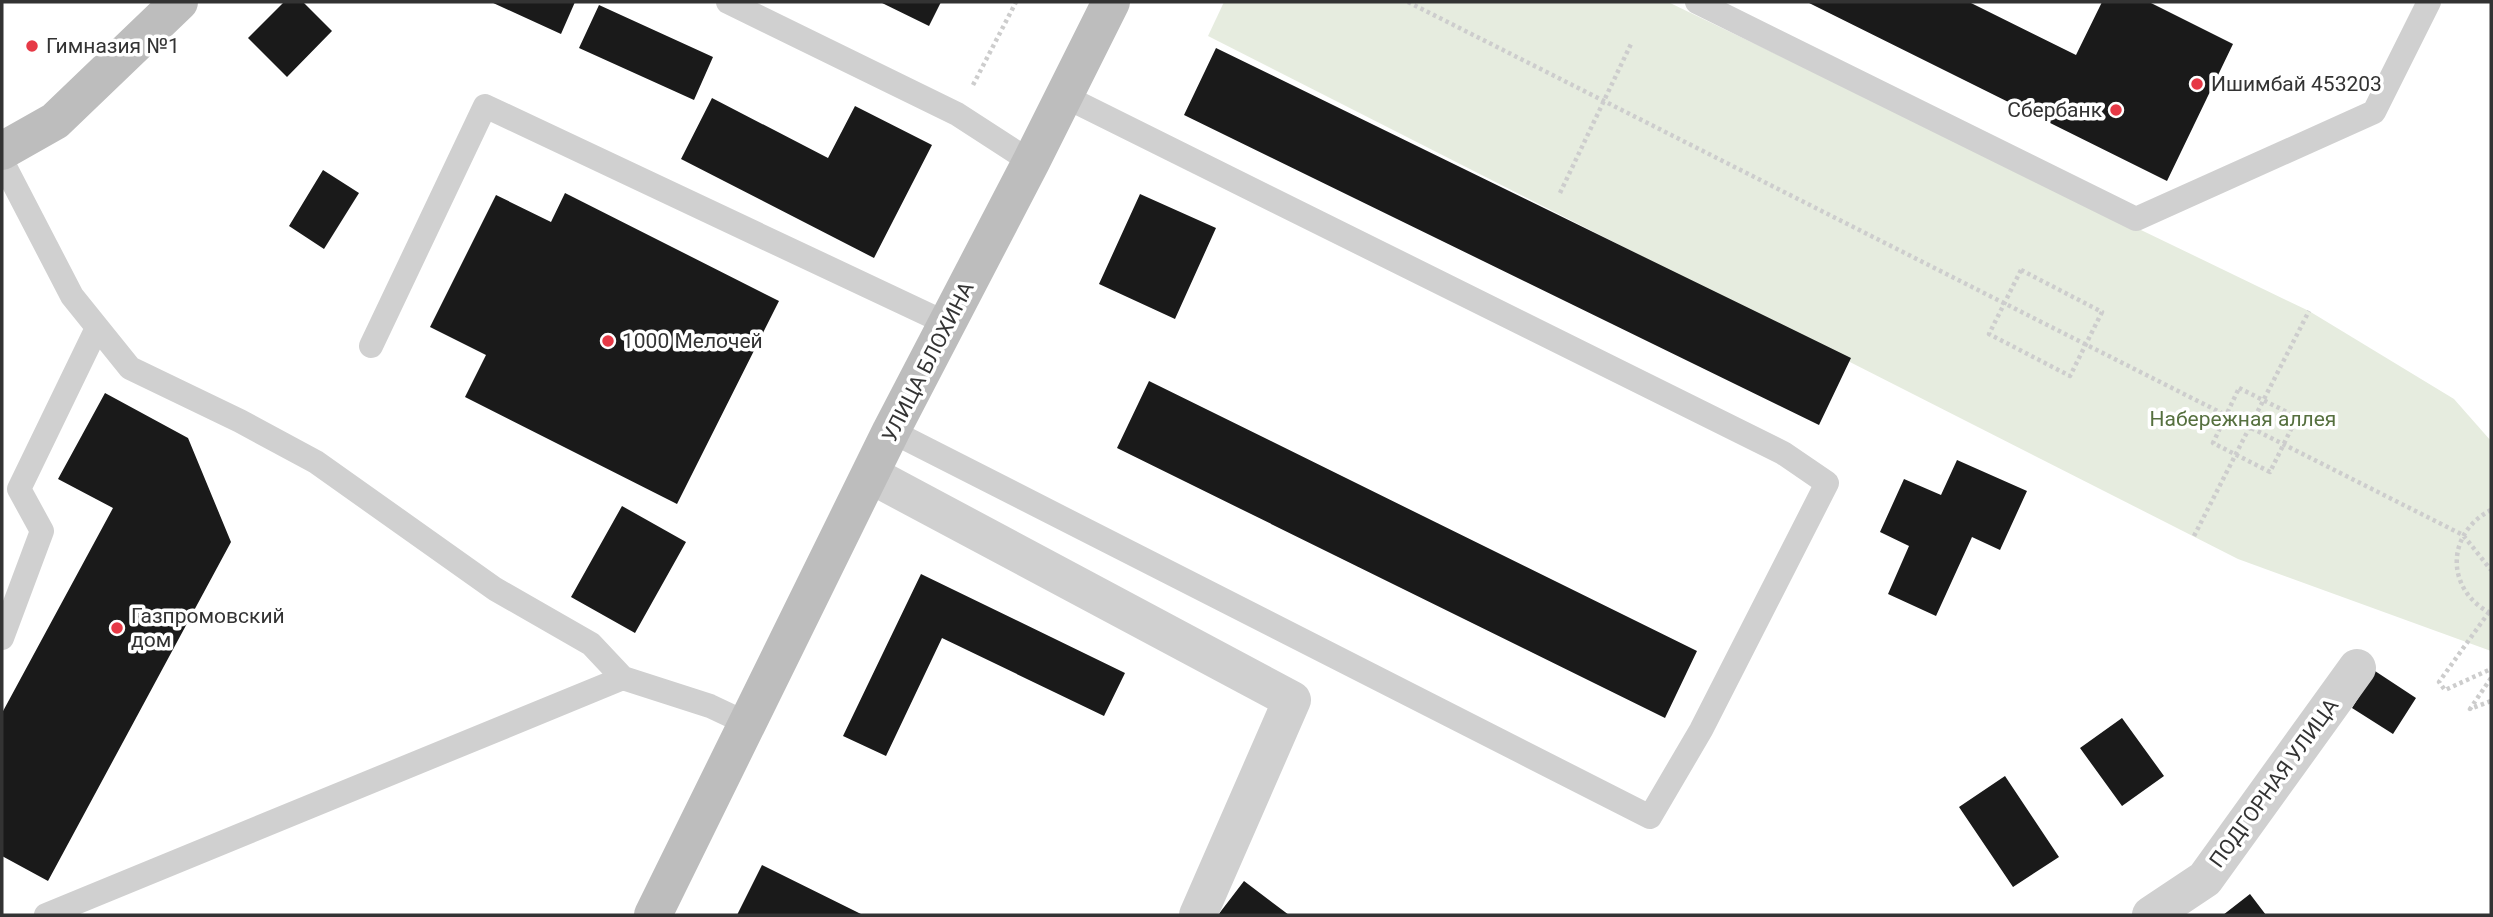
<svg xmlns="http://www.w3.org/2000/svg" width="2493" height="917" viewBox="0 0 2493 917" font-family="Roboto,sans-serif">
<rect width="100%" height="100%" fill="#fff"/>
<!-- green -->
<path fill="#e6ecdf" d="M1224,2h444l641,309 145,88 37,42v210l-253,-92 -1030,-523z"/>
<!-- building -->
<path fill="#1a1a1a" d="M284,2h19l29,29 -45,46 -39,-39z
M491,2h84l-14,32z
M880,2h61l-12,24z
M1807,2h162l107,53 26,-53h47l84,42 -66,137z
M599,5l114,52 -19,43 -115,-52z
M1216,48l635,310 -32,67 -635,-310z
M712,98l116,60 27,-52 77,39 -58,113 -193,-99z
M323,170l36,23 -35,56 -35,-23z
M565,193l214,108 -102,203 -212,-107 21,-42 -56,-28 66,-132 55,27z
M1140,194l76,34 -41,91 -76,-35z
M1149,381l548,270 -32,67 -548,-270z
M105,393l83,45 43,104 -183,339 -46,-25v-143l111,-205 -55,-29z
M1957,460l70,31 -27,59 -28,-13 -36,79 -48,-22 21,-48 -29,-14 24,-53 37,16z
M622,506l64,36 -51,91 -64,-36z
M921,574l204,99 -21,43 -162,-78 -56,118 -43,-20z
M2375,671l41,27 -23,36 -41,-26z
M2122,718l42,58 -42,30 -42,-58z
M2005,776l54,81 -46,30 -54,-80z
M762,865l101,50h-126z
M1244,881l45,34h-71z
M2250,894l16,21h-43z"/>
<g fill="none" stroke-linecap="round" stroke-linejoin="round">
<!-- path -->
<path stroke="#cdcdcd" stroke-width="4.5" stroke-dasharray="3.5 3.5" stroke-linecap="butt" d="M1408,2l1055,533 28,35
M973,85l43,-83
M1560,193l71,-149
M2021,270l81,42 -32,64 -81,-42z
M2239,388l58,29 -27,55 -57,-29z
M2194,536l115,-225
M2489,612l-50,70 6,8 46,-21
M2490,613c-45,-24 -44,-80 1,-103
M2491,678l-21,31 21,-8"/>
<!-- lane -->
<path stroke="#d0d0d0" stroke-width="24" d="M728,2l229,112 74,48
M1697,2l439,217 238,-107 55,-110
M2,161l70,135 58,72 110,53 76,41 179,127 96,55 32,34
M371,346l114,-240 463,218
M891,431l759,386 51,-87 126,-247 -44,-30 -719,-357
M2,638l40,-107 -23,-42 78,-161
M46,915l577,-237 87,28 36,17"/>
<!-- street -->
<path stroke="#d0d0d0" stroke-width="38" d="M871,475l421,225 -94,215
M2151,915l54,-36 152,-211"/>
<!-- secondary -->
<path stroke="#bdbdbd" stroke-width="38" d="M2,151l53,-30 124,-119
M653,915l238,-484 140,-269 80,-160"/>
</g>
<!-- markers -->
<g fill="#e63946" stroke="#fff" stroke-width="2.5">
<circle cx="32" cy="46" r="7"/>
<circle cx="2197" cy="84" r="7"/>
<circle cx="2116" cy="110" r="7"/>
<circle cx="608" cy="341" r="7"/>
<circle cx="117" cy="628" r="7"/>
</g>
<g text-anchor="middle" dominant-baseline="central" stroke-width="7" stroke-linejoin="round" paint-order="stroke">
<!-- poi labels -->
<g font-size="21" fill="#333" stroke="#fff" text-anchor="start">
<text x="46" y="46">Гимназия №1</text>
<text x="2211" y="84">Ишимбай 453203</text>
<text x="2102" y="110" text-anchor="end">Сбербанк</text>
<text x="622" y="341">1000 Мелочей</text>
<text x="131" y="616">Газпромовский<tspan x="131" dy="24">дом</tspan></text>
</g>
<!-- street labels -->
<g font-size="21" fill="#333" stroke="#fff">
<text transform="translate(928 362) rotate(-63)">УЛИЦА БЛОХИНА</text>
<text transform="translate(2274 783) rotate(-54)">ПОДГОРНАЯ УЛИЦА</text>
</g>
<!-- park labels -->
<g font-size="21" fill="#56703f" stroke="#fff">
<text x="2243" y="419">Набережная аллея</text>
</g>
</g>
<!-- border -->
<rect width="2493" height="917" fill="none" stroke="#333333" stroke-width="7"/>
</svg>
